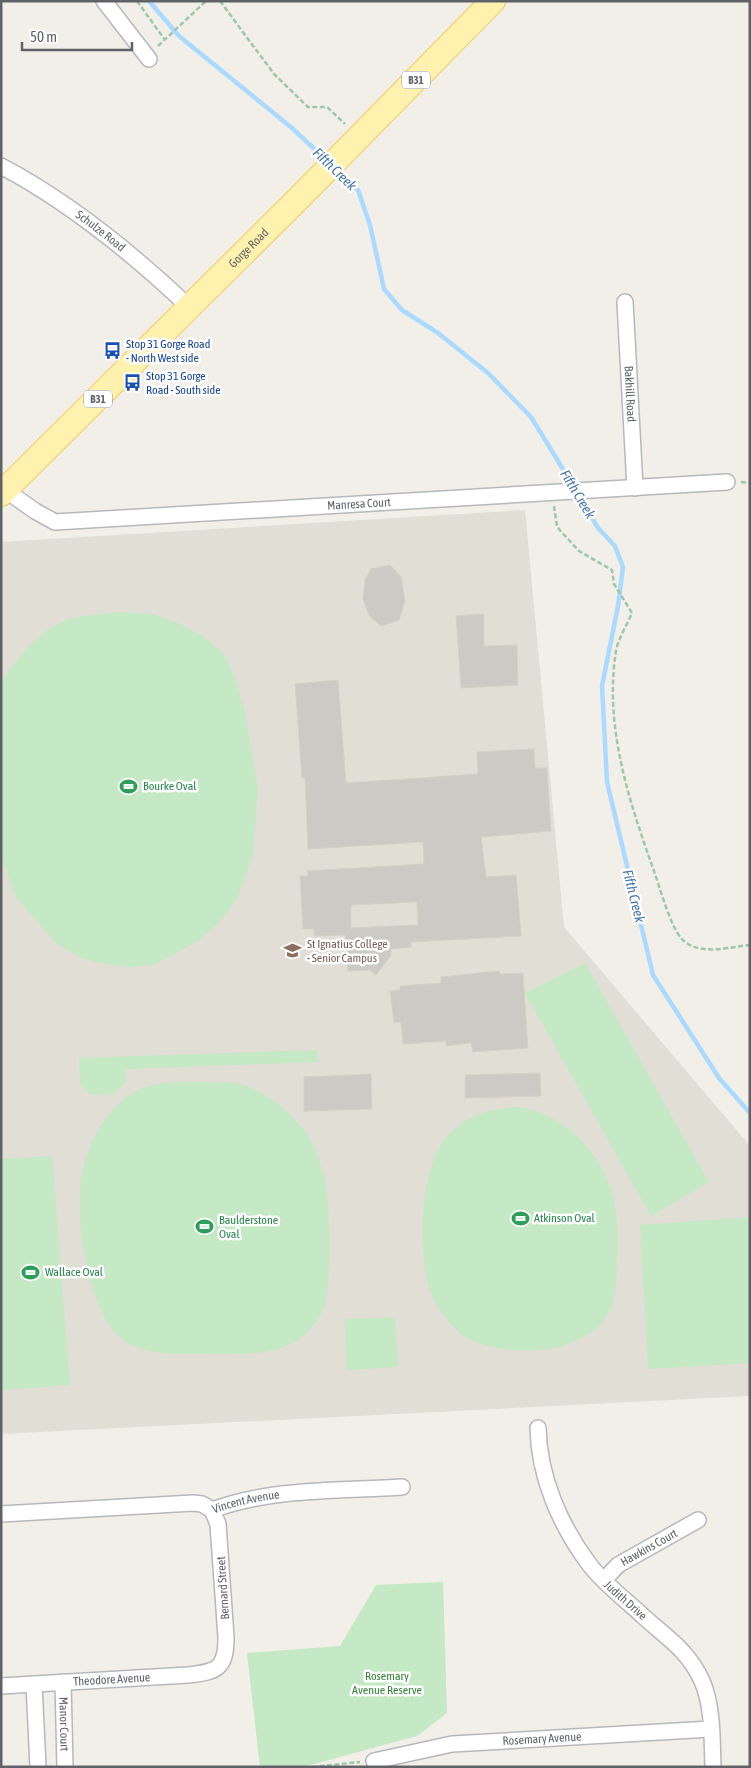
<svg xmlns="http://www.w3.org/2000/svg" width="751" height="1768" viewBox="0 0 751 1768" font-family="'Asap Condensed',sans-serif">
<rect width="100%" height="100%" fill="#f1efe8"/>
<!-- education -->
<path fill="#e1ded6" d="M525,510l39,417 186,219v250l-749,38v-892z"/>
<!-- green -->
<path fill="#c5e8c5" d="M116,612l37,2 27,10 24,13 20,17 11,23 10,36 13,76 -5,65 -15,43 -15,21 -24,23 -44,23 -25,3 -25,-3 -24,-6 -24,-14 -41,-47 -15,-41v-172c15,-26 42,-59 73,-66 14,-3 28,-4 42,-6z
M585,963l124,219 -58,34 -126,-223z
M317,1050l1,12 -193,7 1,13 -12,12 -23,1 -11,-11 -1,-26z
M235,1083c27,4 64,34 77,59 7,15 13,34 15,50 3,29 5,92 -4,118 -4,9 -16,25 -25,30 -29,19 -74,13 -107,14 -30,0 -64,-1 -82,-29 -24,-37 -34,-108 -27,-152 6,-31 25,-66 54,-82 24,-13 71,-8 99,-8z
M515,1107c42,3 79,37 94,77 10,24 9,53 8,78 0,19 -1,42 -13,58 -14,19 -44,29 -67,30 -26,1 -54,-1 -76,-16 -10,-8 -22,-24 -28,-36 -17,-39 -15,-134 17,-165 18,-18 39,-24 65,-26z
M52,1156l18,229 -69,5v-231z
M750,1217v146l-102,6 -8,-144z
M395,1317l3,50 -52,3 -1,-51z
M443,1582l4,131 -30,23 -114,31h-43l-13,-114 93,-7 36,-61z"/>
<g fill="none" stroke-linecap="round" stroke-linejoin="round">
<!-- stream -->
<path stroke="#aadaff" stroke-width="4.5" d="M149,1l30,35 113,92 34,32
M337,170l21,20 12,35 14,64 18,21 36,23 50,40 43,44 43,70
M578,494l20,34 17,18 8,21 -5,39 -16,80 5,96 46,193 66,103 31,35"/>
</g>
<!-- building -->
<path fill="#cccac5" stroke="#d6d1c6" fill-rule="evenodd" d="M390,565l11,12 4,24 -6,19 -18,6 -12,-11 -6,-16 2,-19 6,-11z
M484,614v32l33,-1 1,40 -57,3 -5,-72z
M338,680l8,103 132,-9 -1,-22 57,-3 1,19h12l4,63 -70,6 5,40 30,-2 5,61 -110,6v5l-20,2v6l-15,20 -6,-5 -22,1 -3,-36 -31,1v-7h-11l-3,-53h8l-1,-5 117,-7 -1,-22 -115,7 -3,-71h-3l-7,-94zM417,902l1,23 -67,3v-23z
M499,971l1,3 23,-1 5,75 -55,4 -2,-9 -25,3v-5l-43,3 -2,-22 -7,1 -4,-32 10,-1v-4l41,-3v-6z
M540,1073l1,23 -76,2v-23z
M371,1074l1,35 -68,2v-34z"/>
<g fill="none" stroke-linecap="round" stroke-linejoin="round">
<defs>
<g id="minor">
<path d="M104,1l45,58"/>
<path id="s1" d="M1,166c70,37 131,87 188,141"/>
<path id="s2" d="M625,302l10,186"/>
<path id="s3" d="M1,487l34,24 20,11 672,-40"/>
<path id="s4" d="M538,1428c1,49 22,97 51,136 15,20 37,36 55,53 23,21 44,33 58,64 11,25 10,58 11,86"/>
<path id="s5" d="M1,1514l192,-11 9,1 10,6c59,-22 127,-19 190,-23"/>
<path id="s6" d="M604,1580l14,-15 80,-45"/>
<path id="s7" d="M63,1682l2,85"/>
<path d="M34,1684l4,83"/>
<path id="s8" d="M1,1686l187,-11c30,-3 38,-7 38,-38l-8,-113 -6,-14"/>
<path id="s9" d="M374,1761l78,-17 259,-15"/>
</g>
<g id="primary">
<path id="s10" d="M1,494l298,-296 194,-197"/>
</g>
</defs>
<!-- minor casing -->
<use href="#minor" stroke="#b5b8bc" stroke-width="18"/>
<!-- primary casing -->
<use href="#primary" stroke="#f2c960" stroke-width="26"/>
<!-- path -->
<path stroke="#9cc7a9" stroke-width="2.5" stroke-dasharray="5 2.5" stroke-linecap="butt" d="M137,1l28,39
M220,1l54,73 34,33h19l18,17
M158,46l48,-45
M741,482l9,1
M554,506l3,21 22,24 33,19 2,14 18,29c-5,12 -14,26 -16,38 -12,76 13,150 38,220 6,17 16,54 27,67 16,19 48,9 69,7
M312,1767l48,-5"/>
<!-- minor -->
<use href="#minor" stroke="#fff" stroke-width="15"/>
<!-- primary -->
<use href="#primary" stroke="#fff2af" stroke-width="24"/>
</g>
<!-- icons -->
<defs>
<symbol id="bus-bare" viewBox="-9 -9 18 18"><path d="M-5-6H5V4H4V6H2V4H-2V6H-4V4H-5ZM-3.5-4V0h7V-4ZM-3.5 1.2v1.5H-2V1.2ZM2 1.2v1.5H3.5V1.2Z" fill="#1a4fb4" stroke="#fff" stroke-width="2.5" paint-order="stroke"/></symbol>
<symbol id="stadium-bare" viewBox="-9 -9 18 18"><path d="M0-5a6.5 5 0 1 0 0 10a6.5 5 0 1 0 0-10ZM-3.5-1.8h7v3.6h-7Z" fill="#2e9e5b" stroke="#fff" stroke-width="2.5" paint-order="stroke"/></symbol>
<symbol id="school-bare" viewBox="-9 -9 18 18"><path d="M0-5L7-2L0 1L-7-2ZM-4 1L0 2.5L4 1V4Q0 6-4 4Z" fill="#8d6e63" stroke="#fff" stroke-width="2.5" paint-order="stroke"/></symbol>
</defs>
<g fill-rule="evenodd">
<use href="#bus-bare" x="100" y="338" width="25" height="25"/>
<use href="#bus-bare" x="120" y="370" width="25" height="25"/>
<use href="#stadium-bare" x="116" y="774" width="25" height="25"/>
<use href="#school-bare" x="280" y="938" width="25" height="25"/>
<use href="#stadium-bare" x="508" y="1206" width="25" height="25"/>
<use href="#stadium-bare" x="192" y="1214" width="25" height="25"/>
<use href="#stadium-bare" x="18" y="1260" width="25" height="25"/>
</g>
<g text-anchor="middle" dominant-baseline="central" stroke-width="5" stroke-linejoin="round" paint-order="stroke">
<!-- shield labels -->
<g fill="#fff" stroke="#8f9295" stroke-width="1">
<rect x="402" y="71.5" width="28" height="17" rx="4"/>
<rect x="84" y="390.5" width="28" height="17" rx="4"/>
</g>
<g font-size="11" font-weight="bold" fill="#5f6368">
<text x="416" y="80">B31</text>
<text x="98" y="399">B31</text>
</g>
<!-- street labels -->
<g font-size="12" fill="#5f6368" stroke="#fff">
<text stroke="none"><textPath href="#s1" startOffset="119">Schulze Road</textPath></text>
<text stroke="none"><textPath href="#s10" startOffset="349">Gorge Road</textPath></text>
<text stroke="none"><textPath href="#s2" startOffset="92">Bakhill Road</textPath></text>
<text stroke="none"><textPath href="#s3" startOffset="369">Manresa Court</textPath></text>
<text stroke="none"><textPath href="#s5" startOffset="248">Vincent Avenue</textPath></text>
<text stroke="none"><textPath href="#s6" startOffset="56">Hawkins Court</textPath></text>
<text transform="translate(223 1588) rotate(-94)">Bernard Street</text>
<text stroke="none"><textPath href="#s4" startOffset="199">Judith Drive</textPath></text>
<text stroke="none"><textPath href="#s8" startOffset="111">Theodore Avenue</textPath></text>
<text stroke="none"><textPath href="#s7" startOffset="42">Manor Court</textPath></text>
<text stroke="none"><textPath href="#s9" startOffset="170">Rosemary Avenue</textPath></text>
</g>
<!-- transit labels -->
<g font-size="12" fill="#164399" stroke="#fff" text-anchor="start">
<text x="126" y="344">Stop 31 Gorge Road<tspan x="126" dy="14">- North West side</tspan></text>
<text x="146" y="376">Stop 31 Gorge<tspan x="146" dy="14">Road - South side</tspan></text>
</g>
<!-- leisure labels -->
<g font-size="12" fill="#27864d" stroke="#fff" text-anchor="start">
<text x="143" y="786">Bourke Oval</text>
<text x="534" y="1218">Atkinson Oval</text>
<text x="219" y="1220">Baulderstone<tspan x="219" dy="14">Oval</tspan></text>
<text x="45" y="1272">Wallace Oval</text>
</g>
<!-- education labels -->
<g font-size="12" fill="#785e54" stroke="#fff" text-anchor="start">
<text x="307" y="944">St Ignatius College<tspan x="307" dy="14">- Senior Campus</tspan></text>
</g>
<!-- park labels -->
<g font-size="12" fill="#348238" stroke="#fff">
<text x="387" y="1676">Rosemary<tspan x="387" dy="14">Avenue Reserve</tspan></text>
</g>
<!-- water labels -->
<g font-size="14" font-style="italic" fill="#4174aa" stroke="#fff">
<text transform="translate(335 169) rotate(44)">Fifth Creek</text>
<text transform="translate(578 494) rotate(59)">Fifth Creek</text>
<text transform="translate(634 896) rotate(76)">Fifth Creek</text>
</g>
</g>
<!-- border -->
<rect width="751" height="1768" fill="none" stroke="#5f6368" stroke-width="5"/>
<!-- scale -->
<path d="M22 42v8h110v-8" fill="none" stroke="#5f6368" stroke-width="2.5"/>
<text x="30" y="42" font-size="15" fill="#5f6368" stroke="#ffffff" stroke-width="4" paint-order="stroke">50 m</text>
</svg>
